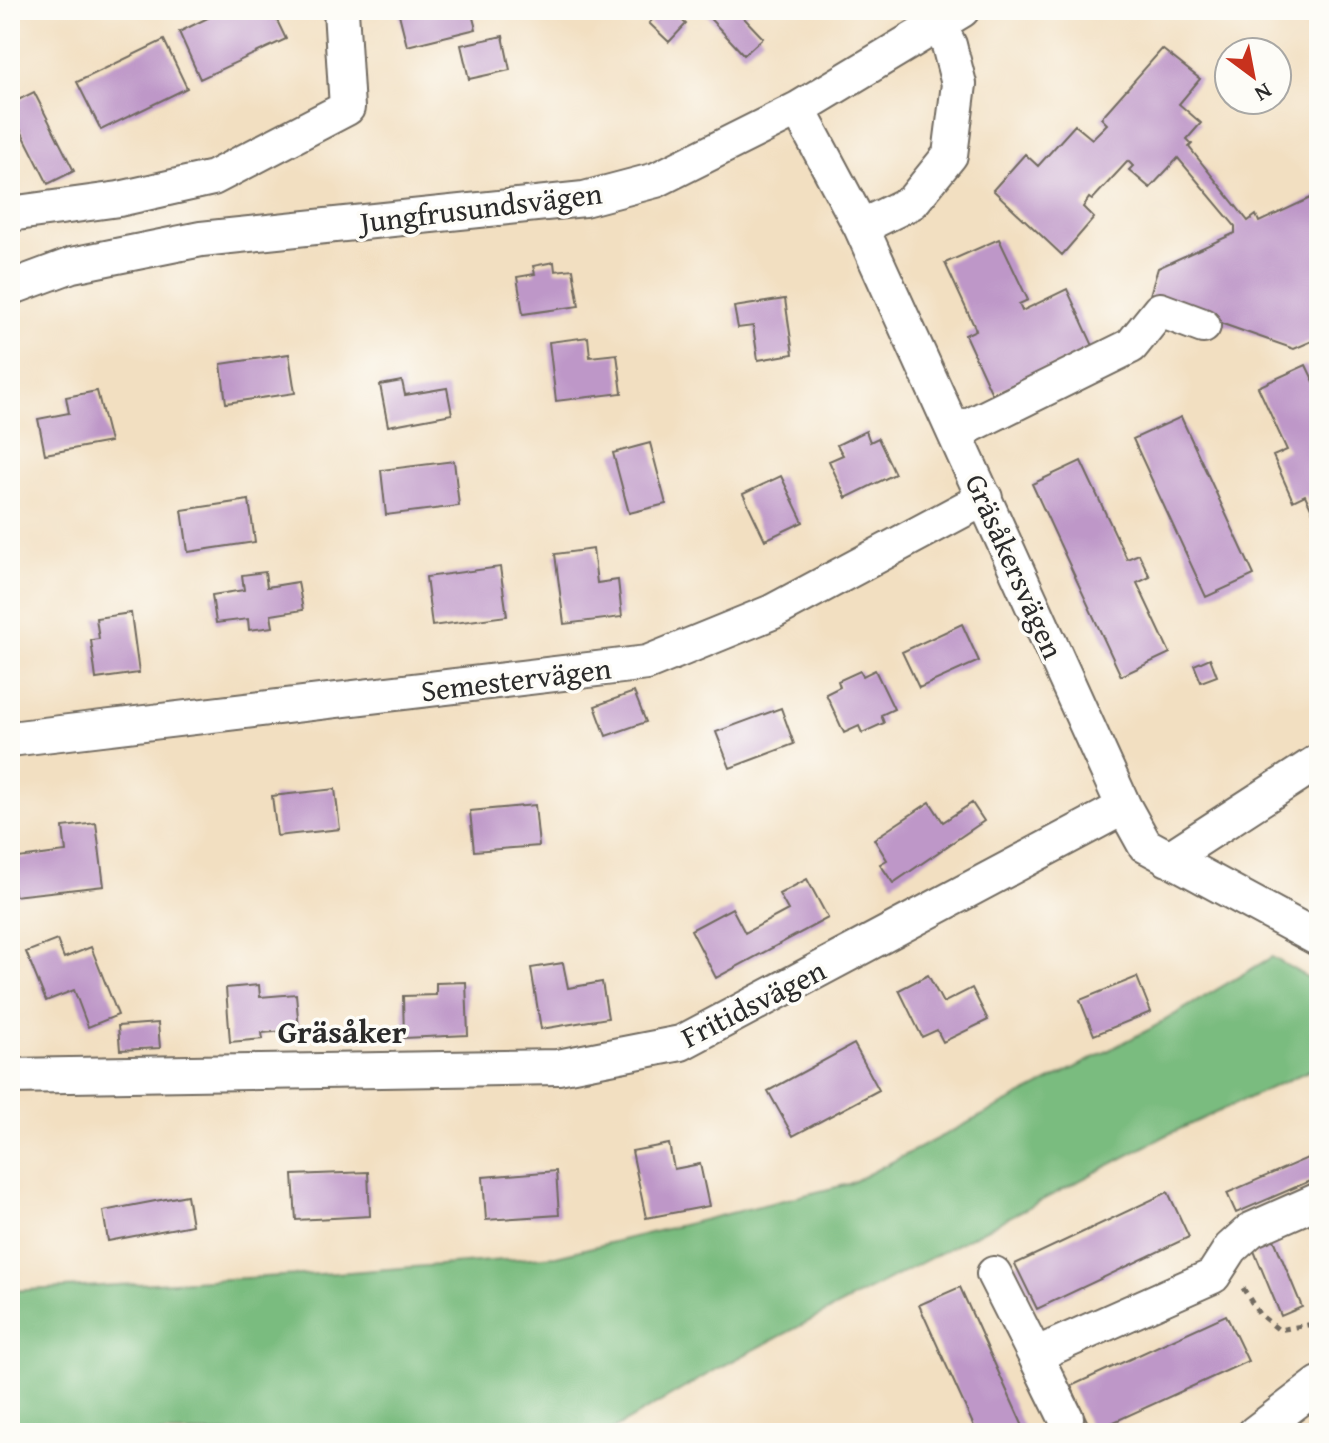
<svg xmlns="http://www.w3.org/2000/svg" width="1329" height="1443" viewBox="0 0 1329 1443" font-family="'Gentium Book Plus',serif">
<rect width="100%" height="100%" fill="#fdfcf7"/>
<filter id="ink" filterUnits="userSpaceOnUse"><feTurbulence type="fractalNoise" baseFrequency=".0125" numOctaves="2"/><feDisplacementMap in="SourceGraphic" scale="16" xChannelSelector="R" yChannelSelector="G"/><feConvolveMatrix kernelMatrix="1 2 1 2 8 2 1 2 1" color-interpolation-filters="sRGB"/></filter>
<filter id="wash" filterUnits="userSpaceOnUse"><feTurbulence type="fractalNoise" baseFrequency=".006" numOctaves="4" result="noise"/><feDisplacementMap in="SourceGraphic" scale="32" xChannelSelector="R" yChannelSelector="G"/><feGaussianBlur stdDeviation="1.8" result="paint"/><feColorMatrix in="noise" values="0 0 0 0 0 0 0 0 0 0 0 0 0 0 0 0 0 1.4 0 .05"/><feComposite in="paint" operator="in"/></filter>
<g filter="url(#wash)">
<rect width="100%" height="100%" fill="#f2dfc1"/>
<!-- forest -->
<path fill="#7abc7f" stroke="#527455" stroke-width="2" d="M1272,957l47,27v82l-148,67 -454,236 -110,64h-597v-142l327,-18 219,-17 293,-72 301,-155z"/>
<g id="blocks">
<!-- building -->
<path fill="#be97c8" d="M224,10h48l14,29 -86,40 -21,-47z
M398,10h73l5,19 -69,17z
M662,10h9l15,14 -17,18 -20,-19z
M702,10h49l-8,7 20,21 -19,17z
M503,36l7,34 -41,9 -8,-34z
M164,40l23,48 -86,42 -24,-48z
M1162,49l38,30 -21,25 22,19 -14,16 5,5 -3,3 59,74 8,-6 3,7 60,-28v144l-25,11 -145,-51 9,-30 77,-35v-7l-57,-68 -28,30 -21,-18 4,-4 -5,-5 -36,39 -3,-2 -6,9 11,11 -32,37 -69,-65 32,-36 13,12 37,-41 17,14 15,-15 -6,-6z
M34,92l40,79 -26,13 -38,-75v-5z
M999,239l29,61 -9,4 3,7 45,-22 27,59 -102,46 -27,-59 11,-5 -31,-67z
M554,262l1,9 18,-2 6,37 -56,8 -6,-37 18,-3 -2,-8z
M785,299l8,55 -35,6 -5,-34 -15,2 -4,-21z
M588,337l2,20 27,-3 5,39 -66,8 -7,-59z
M289,354l6,39 -69,10 -5,-39z
M1306,365l13,27v133l-14,-30 -12,6 -20,-45 14,-6 -29,-63z
M402,381l3,14 42,-7 5,26 -64,12 -8,-41z
M97,391l13,51 -65,12 -7,-35 31,-6 -3,-16z
M1181,417l73,158 -48,22 -73,-158z
M866,431l4,11 8,-4 17,36 -49,24 -17,-37 14,-6 -6,-10z
M650,443l16,61 -37,9 -16,-60z
M454,461l5,45 -73,9 -5,-45z
M1081,461l46,98 12,-5 11,23 -13,6 33,70 -49,23 -89,-192z
M781,476l22,46 -38,18 -22,-46z
M249,500l6,42 -67,10 -6,-42z
M593,549l4,34 21,-3 4,37 -58,7 -9,-70z
M500,567l7,49 -75,10 -6,-49z
M265,572l2,15 31,-5 5,28 -32,5 2,12 -24,3 -1,-11 -32,4 -4,-28 32,-5 -2,-15z
M131,613l8,60 -43,6 -5,-39 8,-1 -3,-21z
M962,624l17,37 -60,27 -17,-36z
M1210,658l7,18 -16,6 -7,-17z
M875,670l19,39 -13,6 3,8 -22,10 -3,-7 -15,7 -18,-39 14,-7 -2,-6 22,-10 3,5z
M634,692l12,30 -40,14 -11,-30z
M781,708l13,36 -64,24 -14,-36z
M335,789l5,40 -63,7 -5,-40z
M930,802l13,20 29,-19 12,18 -91,62 -13,-19 7,-4 -13,-21z
M535,805l4,41 -65,5 -4,-40z
M96,823l8,63 -90,10 -4,-37 56,-7 -3,-25z
M807,879l21,39 -112,60 -25,-48 41,-22 13,25 43,-23 -9,-16z
M57,940l7,18 27,-11 27,68 -30,12 -14,-37 -28,11 -20,-49z
M563,963l5,25 34,-6 6,36 -67,11 -10,-61z
M928,975l15,28 29,-15 16,32 -45,22 -6,-12 -15,7 -23,-47z
M1137,977l14,35 -57,23 -14,-35z
M466,982l2,53 -64,3 -1,-42 33,-1v-12z
M259,985l1,12 36,-3 3,36 -37,3 1,6 -33,3 -4,-54z
M158,1023l2,25 -40,2 -2,-24z
M854,1044l25,46 -86,46 -25,-45z
M669,1144l5,25 26,-5 9,42 -63,12 -14,-67z
M1319,1153v24l-83,36 -9,-20z
M556,1171l3,44 -73,5 -3,-43z
M368,1172l2,44 -74,4 -3,-45z
M1168,1192l21,45 -152,72 -22,-45z
M187,1195l5,30 -84,16 -5,-30z
M1273,1237l29,70 -21,9 -29,-70z
M960,1287l66,146h-49l-58,-128z
M1226,1315l22,46 -156,71 -21,-46z"/>
</g>
</g>
<g filter="url(#ink)">
<use href="#blocks" fill-opacity="0" stroke="#716a60" stroke-width="2"/>
<g fill="none" stroke-linecap="round" stroke-linejoin="round">
<defs>
<path id="minor" d="M798,109l63,118 263,580 21,38 174,94
M10,214l109,-15 94,-21 134,-70 -6,-98
M861,227l51,-25 38,-47 9,-71 -10,-39 -10,-20
M10,288l62,-23 129,-26 383,-40 72,-19 142,-71 164,-99
M955,433l176,-87 29,-36 43,16
M10,739l637,-76 125,-51 213,-114
M1168,859l151,-98
M10,1076l548,-9 123,-24 443,-236
M994,1274l41,81 178,-79 18,-28 20,-18 68,-30
M1035,1355l31,63
M1255,1433l64,-49"/>
</defs>
<!-- minor casing -->
<use href="#minor" stroke="#716a60" stroke-width="38"/>
<!-- path -->
<path stroke="#716a60" stroke-width="5" stroke-dasharray="6 6" stroke-linecap="butt" d="M1243,1288l16,26 20,16 40,-7"/>
<!-- minor -->
<use href="#minor" stroke="#fff" stroke-width="34"/>
</g>
</g>
<g text-anchor="middle" dominant-baseline="central" stroke-width="7" stroke-linejoin="round" paint-order="stroke">
<!-- street labels -->
<g font-size="30" fill="#2b2b2b" stroke="#fdfcf7">
<text transform="translate(481 207) rotate(-7)">Jungfrusundsvägen</text>
<text transform="translate(1015 566) rotate(66)">Gräsåkersvägen</text>
<text transform="translate(516 679) rotate(-7)">Semestervägen</text>
<text transform="translate(753 1003) rotate(-27)">Fritidsvägen</text>
</g>
<!-- neighbourhood labels -->
<g font-size="32" font-weight="bold" fill="#2b2b2b" stroke="#fdfcf7">
<text x="342" y="1031">Gräsåker</text>
</g>
</g>
<!-- margin -->
<rect width="1329" height="1443" fill="none" stroke="#fdfcf7" stroke-width="40"/>
<!-- north arrow -->
<g transform="translate(1253 76) rotate(148)"><circle r="38" fill="#fdfcf7" stroke="#a9a8a5" stroke-width="2"/>
<path d="M0-6L14 30L0 20L-14 30Z" fill="#c8321e"/>
<text y="-12" font-size="22" font-weight="bold" text-anchor="middle" fill="#2b2b2b">N</text>
</g>
</svg>
